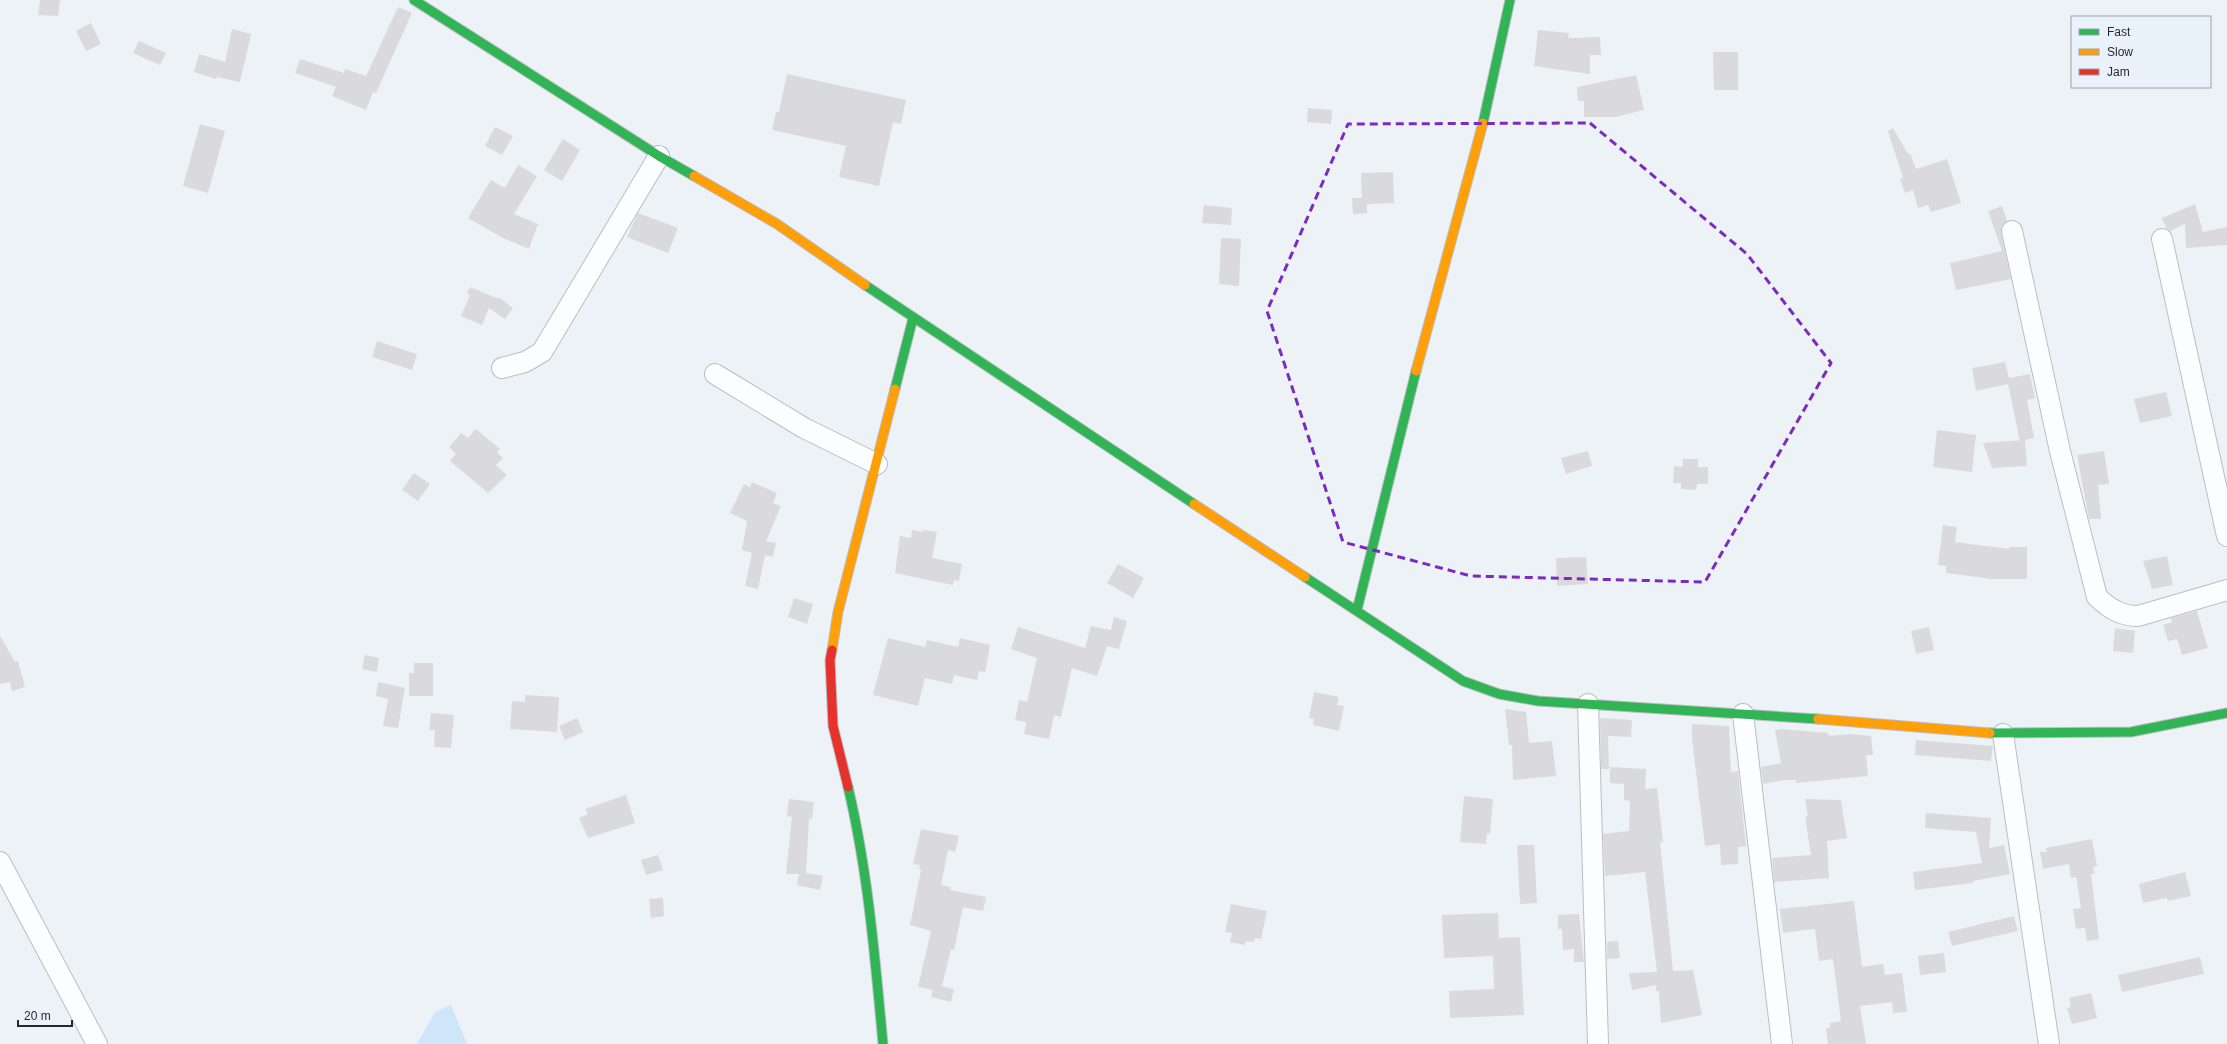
<svg xmlns="http://www.w3.org/2000/svg" width="2227" height="1044" viewBox="0 0 2227 1044" font-family="Helvetica,sans-serif">
<rect width="100%" height="100%" fill="#edf2f7"/>
<!-- green -->
<path fill="#cfe5fa" d="M451,1005l16,39h-50l18,-32z"/>
<!-- building -->
<path fill="#dadadc" d="M40,0h20l-2,16 -20,-1z
M398,7l14,6 -36,80 -3,-1 -7,18 -34,-14 4,-9 -41,-14 5,-14 44,14 1,-4 21,7z
M91,23l10,21 -15,7 -10,-20z
M232,29l19,5 -11,48 -23,-5 -1,2 -22,-7 5,-18 26,8z
M1538,30l31,3 -1,5 32,-1 1,18h-11v19l-56,-8z
M139,41l27,12 -6,12 -27,-12z
M1713,52h25v38h-24z
M787,74l119,26 -5,24 -8,-2 -14,64 -40,-9 7,-31 -74,-16 4,-18h3z
M1636,75l8,35 -29,7h-31v-16h-6l-1,-14z
M1308,108l24,2 -1,14 -24,-2z
M200,124l25,7 -17,62 -25,-7z
M495,127l18,9 -11,19 -17,-9z
M1893,128l15,26 2,-1 6,16 31,-10 14,44 -30,9 -3,-7 -10,3 -5,-18 -8,3 -5,-14 3,-1 -15,-47z
M563,139l17,11 -18,31 -18,-11z
M518,165l19,11 -23,38 24,10 -9,25 -26,-11 -35,-20 23,-38 14,8z
M1393,172l1,31 -27,1v9l-14,1 -1,-16h10l-1,-25z
M2195,204l8,28 24,-5v18l-41,3 -1,-24 -15,7 -4,-3 -4,-10z
M1204,205l28,3 -1,17 -29,-2z
M2002,206l5,15 -6,6v6l10,46 -55,11 -6,-27 52,-12 -14,-40z
M638,213l40,15 -10,25 -41,-16z
M1221,238l20,1 -2,47 -20,-2z
M470,287l29,12 1,-1 13,10 -8,11 -16,-11 -7,17 -21,-9 9,-21 -3,-2z
M377,341l40,13 -5,16 -40,-13z
M2005,362l4,16 21,-4 5,24 -8,2 7,38 -14,3 -12,-57 -32,7 -4,-23z
M2166,392l6,24 -32,7 -6,-24z
M476,429l24,20 -3,3 6,6 -7,7 11,10 -19,18 -38,-32 6,-7 -7,-7 12,-14 7,5z
M1937,430l39,5 -4,37 -39,-5z
M2025,440l2,26 -35,2 -9,-25z
M1588,451l4,15 -26,8 -5,-16z
M2104,451l5,33 -11,1 3,34h-12l-12,-64z
M1683,459h15v8h10v17h-11l-1,6 -15,-1v-6h-8l1,-17 9,1z
M414,473l16,11 -12,17 -16,-11z
M752,482l25,11 -4,10 8,3 -15,35 10,2 -3,14 -8,-2 -7,34 -13,-3 7,-33 -10,-3 5,-29 -17,-8 14,-29 6,3z
M1943,525l14,2 -2,15 54,7v-2h18v32h-35l-46,-6v-7l-8,-1z
M912,530l11,2v-2l14,2 -5,26 30,6 -3,17 -5,-1 -1,5 -58,-12 5,-37 11,2z
M2167,556l6,29 -21,4 -9,-28z
M1586,557l2,27 -31,2 -1,-28z
M1118,564l26,14 -11,20 -26,-15z
M794,598l19,6 -6,20 -19,-7z
M2197,611l11,37 -26,7 -5,-16 -9,2 -5,-16 9,-3 -1,-4z
M1114,617l13,4 -8,28 -12,-3 -10,30 -25,-8 -11,49 -7,-2 -5,24 -25,-5 2,-12 -11,-2 4,-20 8,2 10,-44 -26,-9 7,-22 67,21 6,-22 20,4z
M1929,627l5,23 -18,4 -5,-23z
M2115,628l20,3 -2,22 -20,-2z
M0,636l15,26 3,-1 7,26 -13,4 -2,-9 -10,2z
M888,638l37,9 2,-7 31,7 2,-9 30,7 -5,27 -6,-1 -2,9 -23,-5 -2,9 -27,-6 -7,28 -45,-11z
M365,655l14,3 -2,14 -15,-3z
M414,663h19v33h-24v-23h5z
M378,682l27,6 -7,40 -15,-2 5,-27 -12,-3z
M1314,692l25,5 -2,8 7,1 -5,25 -26,-6 1,-6 -5,-1z
M525,695l34,2 -2,35 -47,-3 2,-28 13,1z
M1505,709l21,3 3,31 23,-2 4,35 -43,4 -1,-35h-3z
M431,713l23,2 -3,33 -17,-1 1,-17h-6z
M577,718l6,14 -18,8 -6,-14z
M1600,718l32,2 -1,17 -23,-1 1,33h-8z
M1692,724l37,2 2,46 7,-1 8,75 -8,1v17l-17,1 -1,-21 -15,2 -13,-107z
M1781,729l47,4 1,3 21,-2 21,2 2,19h-7l2,21 -72,7v-3h-12l-21,4 -2,-17 20,-4 -6,-33z
M1916,740l77,6 -2,15 -76,-6z
M1610,767l36,2 -1,20 12,-1 6,54h-3l13,129 20,-1 9,45 -41,8 -2,-32h-3v-6l-24,5 -3,-17 28,-1 -12,-100 -40,4 -2,-42 26,-3 1,-30 -6,-1v-16l-14,-1z
M626,795l9,28 -47,15 -9,-20 9,-4 -3,-5z
M1464,796l29,3 -3,35 -3,-1 -1,11 -26,-2z
M789,799l25,3 -2,17h-3l-3,54 17,3 -3,14 -23,-5 2,-11h-13l6,-57 -5,-1z
M1805,799l36,1 6,38 -20,3 2,37 -55,4 -2,-24 39,-3 -6,-38 3,-1z
M1926,813l65,5 -2,30 15,-3 6,29 -37,7v2l-58,7 -2,-18 69,-9 -6,-31 -51,-4z
M921,829l38,7 -4,16 -7,-2 -7,35 10,2 -1,3 36,7 -3,14 -20,-4 -9,43 -3,-1 -9,37 12,3 -3,13 -20,-5 2,-7 -15,-3 13,-56 -21,-6 11,-55 -2,-1 1,-4 -7,-1z
M2092,839l5,27 -4,1 2,6 -4,1 8,65 -12,2 -2,-13 -9,1 -3,-20 8,-1 -5,-31 -5,1 -2,-14 -26,5 -3,-17h7l-1,-4z
M1517,845h17l3,58 -17,1z
M658,855l5,15 -17,5 -5,-15z
M2185,872l6,24 -23,5 -1,-3 -24,5 -4,-19z
M663,898l1,18 -13,2 -2,-19z
M1854,901l8,66 21,-3 2,11 17,-2 5,39 -14,1 -1,-11 -32,4 6,38h-38l-2,-16h4v-5l11,-2 -8,-62 -14,2 -4,-32 -32,4 -3,-24z
M1231,904l36,7 -6,28 -6,-1 -1,4 -8,-1 -1,4 -15,-3 2,-9 -7,-1z
M1498,913l1,25 21,-1 4,78 -74,3 -1,-27 45,-2 -1,-33 -49,2 -2,-43z
M1579,914l5,48h-10v-13l-11,1 -1,-21h-4v-14z
M2014,916l4,15 -66,15 -4,-14z
M1618,941l2,17 -13,1v-17z
M1944,953l2,19 -26,3 -2,-19z
M2200,957l4,17 -82,18 -4,-17z
M2091,993l6,25 -25,6 -5,-16 4,-1 -2,-9z"/>
<g fill="none" stroke-linecap="round" stroke-linejoin="round">
<defs>
<path id="street" d="M2012,231l48,220 37,146c13,12 24,19 41,19l89,-26
M2162,239l65,297
M502,368l23,-6 17,-10 117,-196
M715,374l89,54 73,36
M1588,704l10,340
M1743,714l39,330
M2003,734l46,310
M0,862l97,182"/>
<path id="fast" d="M414,0l245,156 35,20
M1483,123l27,-123
M865,285l329,219
M895,389l18,-71
M1305,577l158,104 36,13 39,7 280,18
M1357,610l59,-239
M1990,733l141,-1 96,-19
M848,787c20,84 27,171 35,257"/>
<path id="slow" d="M694,176l83,48 88,61
M1416,371l67,-248
M1194,504l111,73
M832,650l6,-38 57,-223
M1818,719l172,14"/>
<path id="jam" d="M832,650l-2,10 3,66 15,61"/>
</defs>
<!-- street casing -->
<use href="#street" stroke="#babec2" stroke-width="22"/>
<!-- fast casing -->
<use href="#fast" stroke="#babec2" stroke-width="11"/>
<!-- slow casing -->
<use href="#slow" stroke="#babec2" stroke-width="11"/>
<!-- jam casing -->
<use href="#jam" stroke="#babec2" stroke-width="11"/>
<!-- street -->
<use href="#street" stroke="#fcfdfe" stroke-width="20"/>
<!-- fast -->
<use href="#fast" stroke="#30b455" stroke-width="9"/>
<!-- slow -->
<use href="#slow" stroke="#ff9f0a" stroke-width="9"/>
<!-- jam -->
<use href="#jam" stroke="#e5322d" stroke-width="9"/>
</g>
<!-- marked area -->
<path fill="none" stroke="#7b2cbf" stroke-width="3" stroke-dasharray="8 5" stroke-linejoin="round" d="M1590,123l157,131 84,109 -126,219 -234,-6 -128,-34 -76,-231 81,-187z"/>
<!-- legend -->
<rect x="2071" y="16" width="140" height="72" fill="#e9f2fb" stroke="#9ba2a8"/>
<rect x="2079" y="29" width="20" height="6" fill="#30b455" stroke="#9ba2a8"/>
<text x="2107" y="36" font-size="12" fill="#26292c">Fast</text>
<rect x="2079" y="49" width="20" height="6" fill="#ff9f0a" stroke="#9ba2a8"/>
<text x="2107" y="56" font-size="12" fill="#26292c">Slow</text>
<rect x="2079" y="69" width="20" height="6" fill="#e5322d" stroke="#9ba2a8"/>
<text x="2107" y="76" font-size="12" fill="#26292c">Jam</text>
<!-- scale -->
<path d="M18 1020v6h54v-6" fill="none" stroke="#26292c" stroke-width="2"/>
<text x="24" y="1020" font-size="12" fill="#26292c" stroke="#e9f2fb" stroke-width="3" paint-order="stroke">20 m</text>
</svg>
